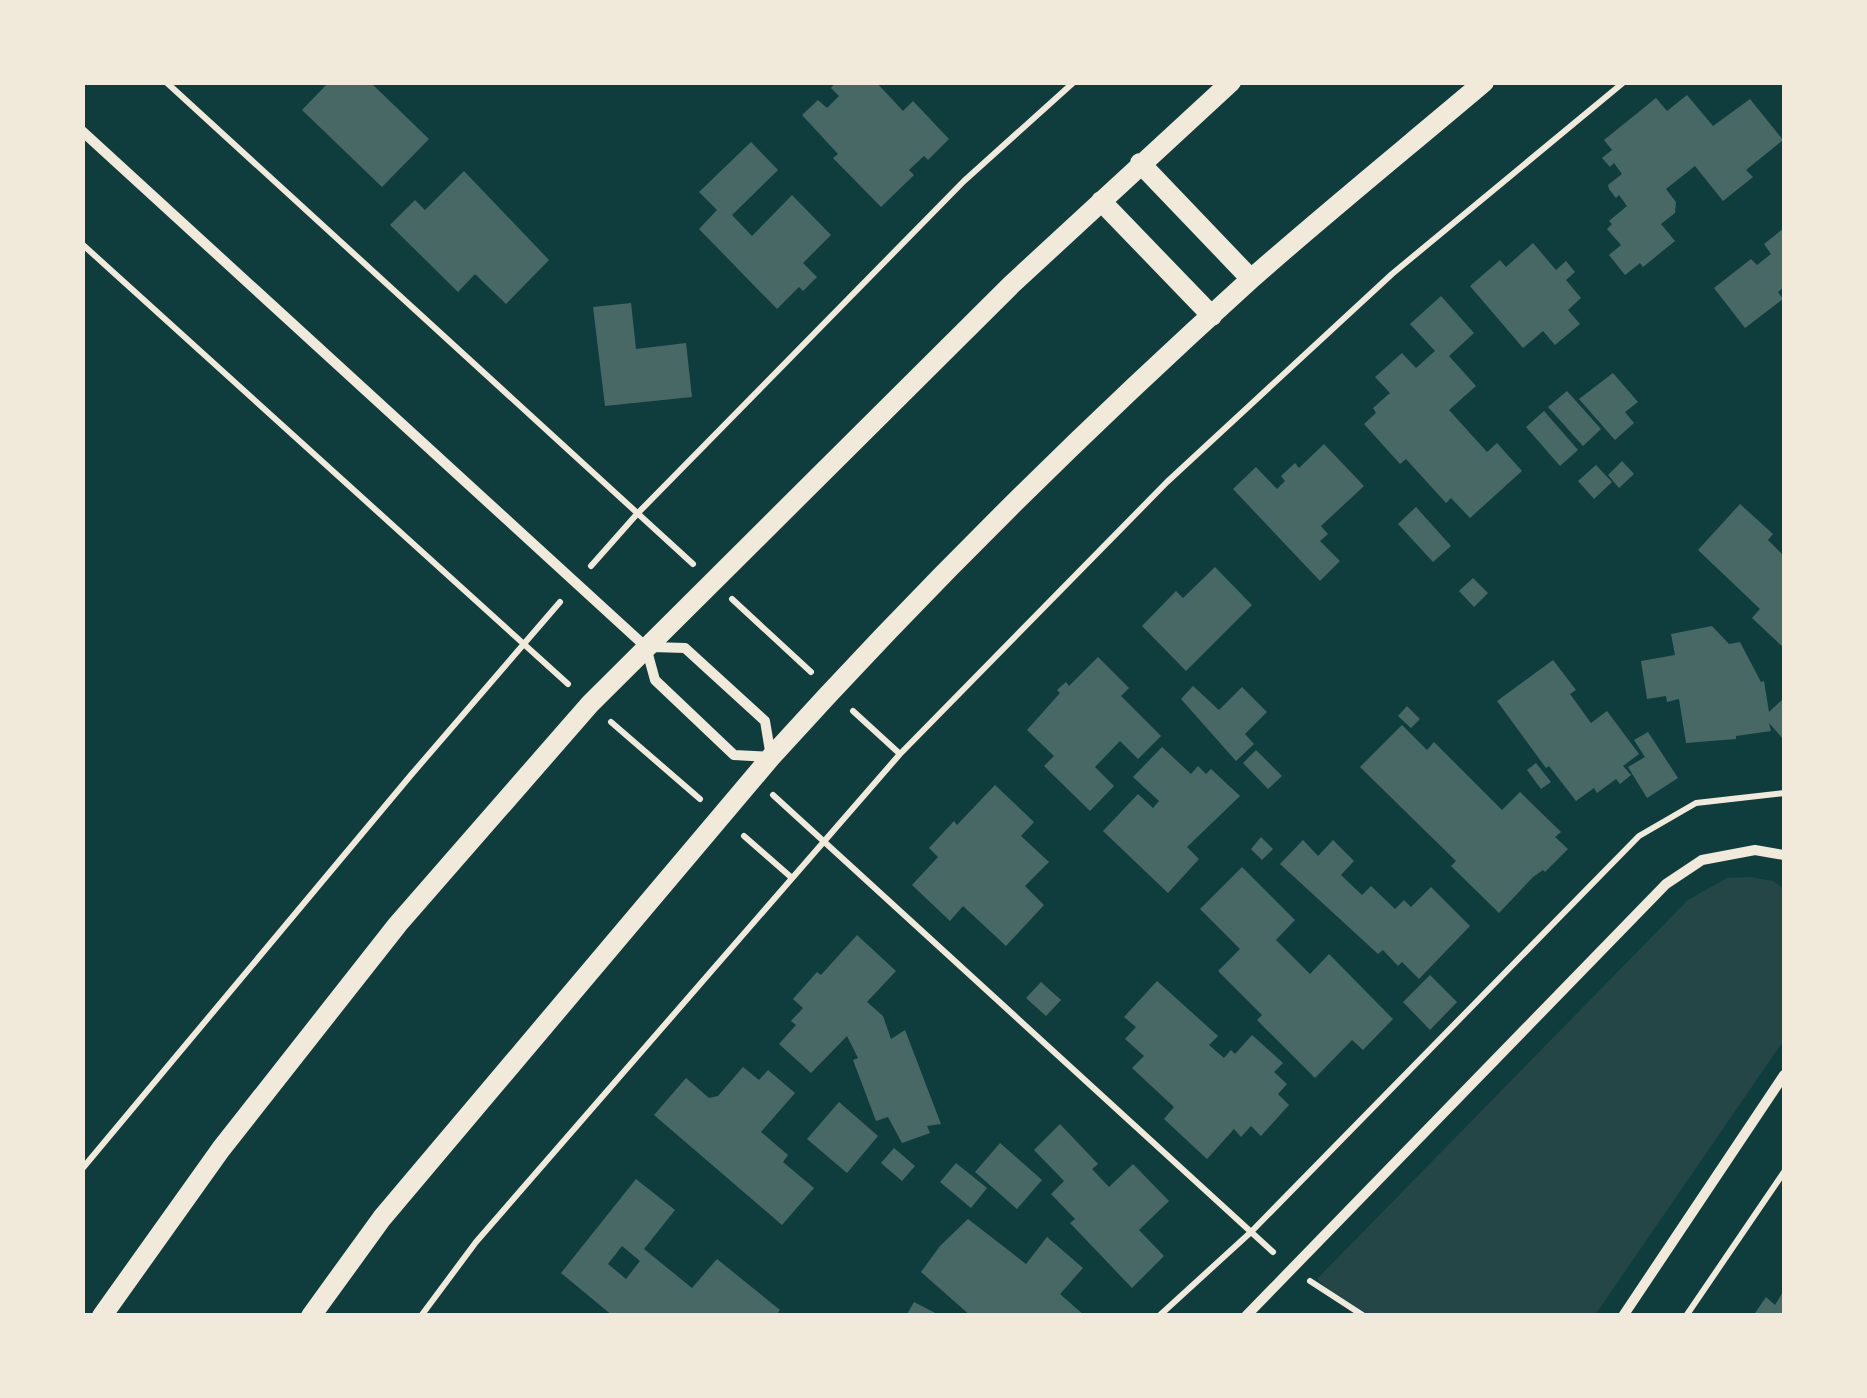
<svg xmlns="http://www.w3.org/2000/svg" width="1867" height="1398" viewBox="0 0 1867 1398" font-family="Figtree,sans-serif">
<rect width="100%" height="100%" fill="#0f3d3e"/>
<!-- green -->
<path fill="#244646" d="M1750,877l23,4 11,8v151l-189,275h-240l-38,-36 371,-379 39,-22z"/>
<!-- building -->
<path fill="#486865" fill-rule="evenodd" d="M329,82h41l59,57 -47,48 -80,-77z
M836,82h40l27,29 10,-10 36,38 -21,21 -4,-4 -15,14 5,5 -33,32 -48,-49 5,-4 -36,-39 16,-15 9,8 12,-12 -8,-8z
M1687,95l26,31 37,-27 33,41 -37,30 7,7 -30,24 -28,-35 -29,23 10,13 -1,11 -14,11 14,17 -32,26 -3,-4 -15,12 -16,-20 12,-10 -14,-16 5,-5 -3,-3 18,-15 -8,-11 -3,3 -7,-9 -1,-4 14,-11 -8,-11 -4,4 -8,-9 10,-8 -8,-10 52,-42 11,13z
M751,142l27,28 -46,45 20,21 40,-41 39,40 -28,28 14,14 -14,14 -4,-4 -22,22 -78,-80 18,-19 -18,-18z
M464,171l85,89 -43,44 -31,-30 -17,18 -68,-67 25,-25 10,10z
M1784,228v59l-6,5 5,7 -38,29 -31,-40 37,-29 6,6 14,-11 -7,-10z
M1533,243l23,27 10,-9 9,11 -9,8 15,18 -13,12 12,14 -25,21 -12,-14 -20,17 -53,-62 30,-26 6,7z
M1441,296l33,37 -25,23 27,30 -27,24 38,42 10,-9 25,28 -52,47 -19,-20 -5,5 -40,-44 -6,5 -36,-40 12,-11 -3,-5 17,-15 -15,-16 27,-24 14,15 19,-17 -25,-27z
M631,303l5,46 50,-6 6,54 -87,9 -12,-99z
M1613,373l25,29 -13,10 9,11 -19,17 -36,-41z
M1567,391l34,38 -18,17 -35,-39z
M1544,411l34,39 -18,16 -34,-39z
M1324,444l40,42 -43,40 7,8 -8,7 20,20 -20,20 -87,-92 23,-22 21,22 8,-8 -4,-5 14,-13 4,5z
M1622,461l12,13 -15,14 -11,-13z
M1596,465l16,17 -18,17 -16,-18z
M1740,504l33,30 -5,6 16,16v92l-32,-30 8,-9 -62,-59z
M1416,507l35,39 -18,16 -35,-38z
M1215,567l37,38 -66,66 -44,-45 34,-35 7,7z
M1473,578l15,15 -14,14 -15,-16z
M1712,626l17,18 11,-2 21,40 3,-1 5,31 15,-14v42l-15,-17 2,8 -35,5v3l-50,4 -7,-44 -12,3 -1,-6 -19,3 -6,-38 34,-6 -4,-21z
M1098,657l31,31 -8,8 40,40 -23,23 -18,-18 -25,26 19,19 -24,25 -46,-45 10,-10 -27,-26 33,-37 -3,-3 9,-8 3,4z
M1553,660l23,30 -6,4 21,29 16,-12 32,43 -16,12 8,9 -11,9 -4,-5 -19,14 -3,-5 -18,13 -27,-35 -3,2 -49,-67z
M1193,686l26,24 23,-23 25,25 -22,22 9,10 -18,17 -55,-62z
M1407,706l13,13 -9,9 -13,-12z
M1402,725l25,25 7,-8 68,68 18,-18 41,40 -6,5 13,12 -23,23 -2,-2 -10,7 -34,36 -48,-47 5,-5 -96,-94z
M1648,732l30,46 -31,20 -19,-31 17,-10 -11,-17z
M1162,747l29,27 7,-8 8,8 5,-5 29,27 -53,51 12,12 -31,34 -65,-62 35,-37 15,14 6,-7 -26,-24z
M1256,750l26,26 -14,13 -25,-26z
M1536,763l15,19 -10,7 -14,-19z
M995,785l39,37 -13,14 28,26 -24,24 19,19 -38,41 -43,-40 -13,15 -38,-36 26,-28 -9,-9 25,-27 3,4z
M1261,837l12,12 -11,11 -11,-11z
M1303,840l15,16 15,-16 21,21 -13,14 21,20 9,-9 24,23 9,-9 7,7 20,-20 39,39 -51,53 -17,-17 -4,4 -15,-16 -5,4 -98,-90z
M1242,867l53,53 -19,20 34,34 19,-20 64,65 -30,31 -11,-10 -37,38 -58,-58 5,-5 -44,-44 22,-22 -40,-40z
M857,935l39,36 -29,31 16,14 8,23 14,-9 36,94 -14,2 3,7 -28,10 -14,-26 -12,4 -23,-61 5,-2 -11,-22 -36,37 -32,-29 17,-19 -5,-4 12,-13 -10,-9 24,-27 4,3z
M1430,975l27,27 -27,28 -27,-28z
M1157,981l61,55 -9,9 15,13 7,-8 4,4 17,-19 31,28 -9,9 13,12 -9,10 11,11 -28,31 -10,-10 -10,11 -7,-8 -27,30 -43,-40 10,-12 -42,-39 12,-12 -19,-17 11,-12 -12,-10z
M1041,982l20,18 -15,16 -20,-18z
M743,1067l16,13 9,-10 27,23 -34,39 27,23 -5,7 31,26 -32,37 -128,-110 32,-37 23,20 9,-2z
M839,1102l39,34 -31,37 -40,-34z
M1060,1124l38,40 -6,5 17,18 24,-23 36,37 -30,29 25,26 -32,32 -62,-65 5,-4 -24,-25 13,-13 -30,-31z
M1000,1143l42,37 -25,29 -42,-37z
M894,1148l21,18 -13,15 -21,-18z
M956,1163l31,25 -16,20 -31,-26z
M636,1179l39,31 -31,39 48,39 25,-29 63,51 -4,6h-163l-52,-43zM622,1246l18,15 -14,18 -18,-15z
M968,1219l58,45 21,-27 36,31 -23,26 25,22h-114l-50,-44 19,-26z
M1784,1290v26h-31l13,-19 9,8z
M914,1302l27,14h-35z"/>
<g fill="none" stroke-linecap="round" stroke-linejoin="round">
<!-- path -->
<path stroke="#f1e9da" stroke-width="6" d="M166,82l527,482
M82,244l486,440
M591,566l46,-52 327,-333 110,-99
M732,599l79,73
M853,711l47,43
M611,722l89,77
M773,795l500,457
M744,836l48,42
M82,1169l329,-394 149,-173
M1310,1281l54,35
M421,1316l55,-74 424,-488 267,-272 225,-208 232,-192
M1159,1316l92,-84 388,-396 57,-33 88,-10
M1686,1316l98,-144"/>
<!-- minor -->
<path stroke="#f1e9da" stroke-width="10" d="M82,131l564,516 9,33 79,75 37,2 -6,-36 -80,-73 -33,-1
M1246,1316l420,-432 36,-24 53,-10 29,5
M1623,1316l161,-241"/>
<!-- secondary -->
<path stroke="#f1e9da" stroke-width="20" d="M1140,163l111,116
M1101,201l111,115
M102,1316l119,-167 177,-225 192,-220 421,-419 220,-203
M311,1316l71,-98 389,-461c151,-167 313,-327 480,-478 76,-67 155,-131 233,-197"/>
</g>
<!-- border -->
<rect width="1867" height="1398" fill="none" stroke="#f1e9da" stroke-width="170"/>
</svg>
